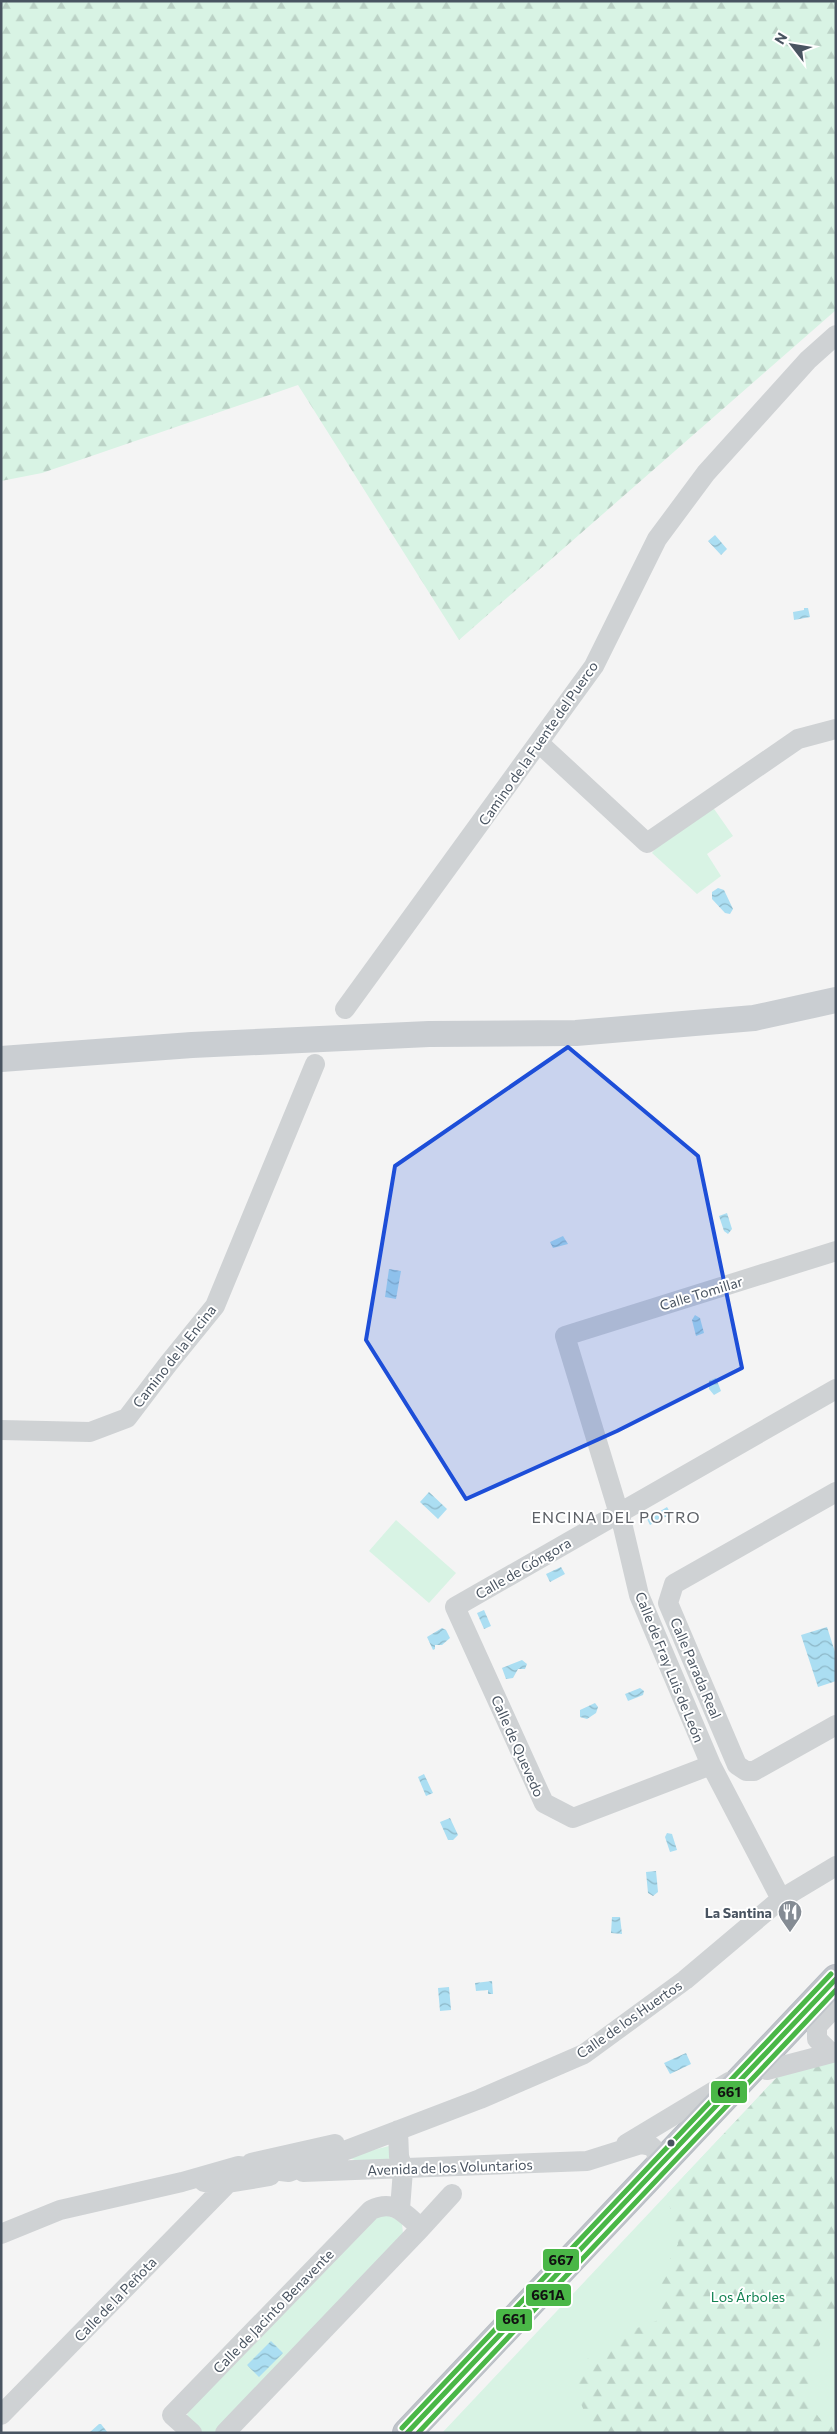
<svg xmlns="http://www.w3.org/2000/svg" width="837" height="2434" viewBox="0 0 837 2434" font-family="Commissioner,sans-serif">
<defs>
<pattern id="forest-firs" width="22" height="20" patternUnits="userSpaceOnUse" patternTransform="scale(1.25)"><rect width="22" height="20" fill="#d8f3e4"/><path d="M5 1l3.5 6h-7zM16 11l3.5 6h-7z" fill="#bbd2c6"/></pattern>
<pattern id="water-waves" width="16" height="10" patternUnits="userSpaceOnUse" patternTransform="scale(1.25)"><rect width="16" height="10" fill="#abdef2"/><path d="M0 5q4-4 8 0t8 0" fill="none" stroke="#8db7c7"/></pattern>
</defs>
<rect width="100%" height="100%" fill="#f4f4f4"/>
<!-- green -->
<path fill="#d8f3e4" d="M712,806l21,30 -26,18 14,22 -24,18 -45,-41 8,-10z
M396,1520l60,53 -27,30 -60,-52z
M836,2061v372h-394l338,-359z
M389,2146l4,14 -35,1 -12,-4z
M380,2212l22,10 1,13 -184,194 -5,4h-17l-10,-16 1,-7z"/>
<!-- forest -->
<path fill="url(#forest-firs)" d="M1,1h835v309l-377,330 -161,-255 -256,88 -41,8z
M836,2061v254c-15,27 -34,57 -25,89 2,7 9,14 13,20l12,-2v11h-236l-12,-13 -16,-37 14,-23 32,-25 46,-17 -9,-31 23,-43 -11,-50 113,-120z"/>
<!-- water -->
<path fill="url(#water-waves)" d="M715,535l12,14 -6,6 -13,-14z
M804,608h4l2,9 -16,3 -1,-8 11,-2z
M718,888l6,2 9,19 -3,5 -5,-1 -13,-14v-7z
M727,1213l5,16 -4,5 -4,-3 -5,-15z
M563,1236l5,8 -15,4 -3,-6z
M389,1269l12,2 -5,28 -11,-2z
M695,1315l5,3 4,15 -8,3 -4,-16z
M716,1378l5,13 -7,4 -5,-6v-8z
M429,1492l18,17 -9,10 -18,-17z
M667,1507l4,7 -21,11 -3,-6z
M561,1567l4,7 -15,8 -4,-8z
M484,1610l7,16 -7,3 -7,-16z
M827,1627l9,28v26l-18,6 -17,-52z
M442,1628l4,2 4,8 -8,7h-7v4l-2,1 -6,-13z
M522,1660l5,4 -2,5h-7l-5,9 -7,1 -4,-11z
M640,1688l4,3 -1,4 -15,6 -3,-7z
M595,1703l3,4 -2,6 -9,6 -7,-2v-7z
M424,1774l9,19 -7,3 -8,-19z
M450,1818l8,17 -5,5h-5l-8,-18z
M667,1833l5,1 5,16 -7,2 -5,-15z
M656,1871l2,21 -5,4 -5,-3 -2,-21z
M612,1917h8l2,17 -11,-1z
M492,1981l1,13h-5v-4l-12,1 -1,-8z
M449,1987l2,23 -11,1 -2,-23z
M686,2053l5,11 -21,10 -6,-11z
M271,2341l12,12 -24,24 -12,-12z
M99,2424h2l7,9h-19z"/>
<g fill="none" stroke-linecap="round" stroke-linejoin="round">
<defs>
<path id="highway" d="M407,2433l429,-454"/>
</defs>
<!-- highway casing -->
<use href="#highway" stroke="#b8bdc4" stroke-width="30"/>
<!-- minor -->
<path stroke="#cfd2d4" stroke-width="20" d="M539,743l108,100 151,-104 38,-10
M345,1009l249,-343 63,-127 49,-66 102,-113 28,-25
M1,1430l89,2 37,-14 41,-54 47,-58 100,-242
M836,1492l-162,92 -6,19 69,162 9,6h8l82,-46
M711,1765l-138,53 -29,-15 -89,-196 381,-218
M781,1899l-70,-134 -72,-170 -16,-68 -58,-191 271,-85
M831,2053l-14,-14v-13l19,-20
M767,2070l69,-18
M398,2130l1,26 4,14 -3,39
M626,2144l103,-62
M251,2163l84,-19
M303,2172l284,-11 54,-17 10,2 4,4 2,5 -1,13
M204,2182l24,1 42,-7
M421,2228l31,-34
M1,2234l59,-24 122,-28 56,-16 51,6 191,-73 104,-45 101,-74 96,-81 55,-33
M1,2415l227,-232
M192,2433l-20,-18 199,-205c23,-11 33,3 50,18l-196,205"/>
<!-- major -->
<path stroke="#caced2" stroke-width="26" d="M1,1059l191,-14 237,-11 147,-1 178,-15 82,-18"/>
<!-- highway -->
<use href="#highway" stroke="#c0c4ca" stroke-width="28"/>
<defs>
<path id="bus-1" d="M407,2433l429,-454"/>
<path id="bus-2" d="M418,2433l418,-443"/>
<path id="bus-3" d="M402,2428l429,-454"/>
</defs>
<!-- bus-1 casing -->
<use href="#bus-1" stroke="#fff" stroke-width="9"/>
<!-- bus-2 casing -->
<use href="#bus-2" stroke="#fff" stroke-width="9"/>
<!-- bus-3 casing -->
<use href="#bus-3" stroke="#fff" stroke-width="9"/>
<!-- bus-1 -->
<use href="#bus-1" stroke="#4ab747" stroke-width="5"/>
<!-- bus-2 -->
<use href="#bus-2" stroke="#4ab747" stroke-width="5"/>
<!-- bus-3 -->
<use href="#bus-3" stroke="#4ab747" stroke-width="5"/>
</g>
<!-- marked area -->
<path fill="#1d4ed8" fill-opacity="0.2" stroke="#1d4ed8" stroke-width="4" stroke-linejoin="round" d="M568,1047l130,109 44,212 -125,63 -151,68 -100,-159 29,-174z"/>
<!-- icons -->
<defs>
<symbol id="restaurant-pin" viewBox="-11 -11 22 30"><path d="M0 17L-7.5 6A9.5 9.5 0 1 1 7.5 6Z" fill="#858c94" stroke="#fff"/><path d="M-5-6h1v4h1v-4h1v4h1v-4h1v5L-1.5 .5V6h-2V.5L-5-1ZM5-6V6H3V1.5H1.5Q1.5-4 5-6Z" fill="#fff"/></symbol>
</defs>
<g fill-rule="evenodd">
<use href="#restaurant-pin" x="776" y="1898" width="28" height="38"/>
</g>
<!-- markers -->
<circle fill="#495461" stroke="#fff" stroke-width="2" cx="671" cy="2143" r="4.5"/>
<g text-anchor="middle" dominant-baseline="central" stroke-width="4" stroke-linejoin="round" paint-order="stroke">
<!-- street labels -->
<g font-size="14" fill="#495461" stroke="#fff">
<text transform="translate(538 743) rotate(-55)">Camino de la Fuente del Puerco</text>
<text transform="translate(701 1293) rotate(-17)">Calle Tomillar</text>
<text transform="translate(174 1356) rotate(-52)">Camino de la Encina</text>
<text transform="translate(523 1568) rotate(-30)">Calle de Góngora</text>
<text transform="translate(670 1667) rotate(68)">Calle de Fray Luis de León</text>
<text transform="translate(696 1668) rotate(67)">Calle Parada Real</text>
<text transform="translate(518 1746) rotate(66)">Calle de Quevedo</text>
<text transform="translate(629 2019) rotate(-35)">Calle de los Huertos</text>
<text transform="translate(450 2167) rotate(-2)">Avenida de los Voluntarios</text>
<text transform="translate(115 2299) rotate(-46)">Calle de la Peñota</text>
<text transform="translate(273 2311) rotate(-46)">Calle de Jacinto Benavente</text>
</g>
<!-- poi labels -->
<g font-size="14" font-weight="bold" fill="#495461" stroke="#fff" text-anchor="end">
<text x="772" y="1912">La Santina</text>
</g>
<!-- park labels -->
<g font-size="14" fill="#138353" stroke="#fff">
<text x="748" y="2296">Los Árboles</text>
</g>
<!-- quarter labels -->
<g font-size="16" letter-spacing="1" fill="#5e6268" stroke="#fff">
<text x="616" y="1516">ENCINA DEL POTRO</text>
</g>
</g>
<g stroke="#fff" stroke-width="2">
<rect x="710" y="2080" width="38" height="24" rx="5" fill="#4ab747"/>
<rect x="542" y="2248" width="38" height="24" rx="5" fill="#4ab747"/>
<rect x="525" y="2283" width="47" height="24" rx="5" fill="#4ab747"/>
<rect x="495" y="2308" width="38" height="24" rx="5" fill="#4ab747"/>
</g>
<g font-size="14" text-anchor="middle" font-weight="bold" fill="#111">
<text x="729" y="2097">661</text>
<text x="561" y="2265">667</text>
<text x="548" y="2300">661A</text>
<text x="514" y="2324">661</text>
</g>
<!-- border -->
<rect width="837" height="2434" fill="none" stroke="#495461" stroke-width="5"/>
<!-- north arrow -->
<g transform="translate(792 45) rotate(301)" stroke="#ffffff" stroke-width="4" paint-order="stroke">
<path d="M0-4L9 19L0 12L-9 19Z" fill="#495461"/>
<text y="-8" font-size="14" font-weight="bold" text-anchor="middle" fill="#495461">N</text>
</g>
</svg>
